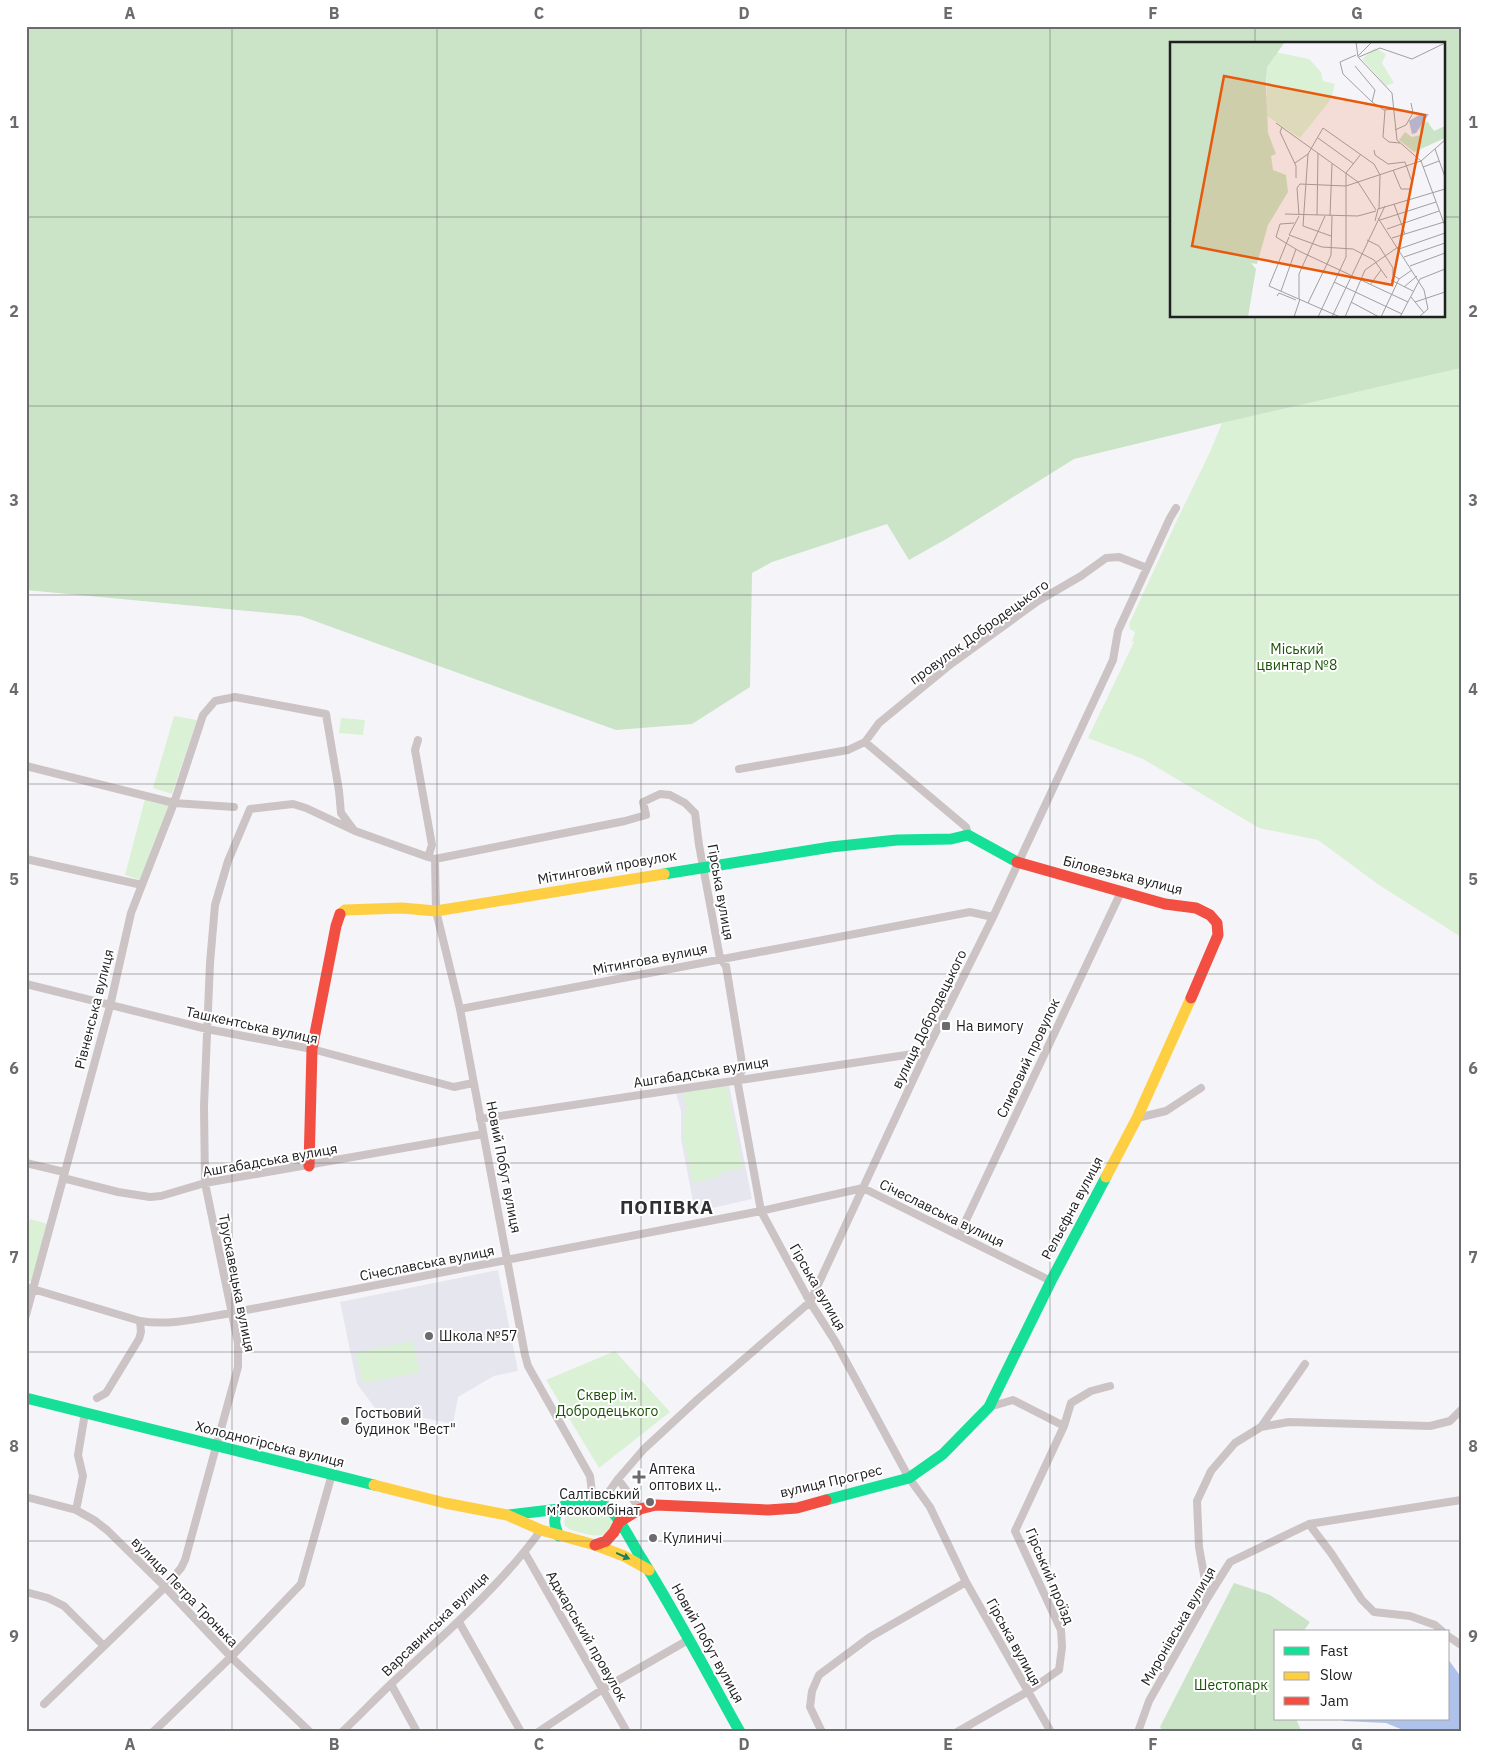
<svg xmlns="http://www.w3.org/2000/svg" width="1487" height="1758" viewBox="0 0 1487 1758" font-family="'IBM Plex Sans',sans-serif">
<rect width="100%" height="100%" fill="#f5f5f9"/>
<!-- built -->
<path fill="#e6e6ee" d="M729,1085l23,114 -57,13 -14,-73v-28l-6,-21z
M498,1270l20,101 -24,5 -36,21 -5,27 -78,-16 -18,-24 -17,-82z"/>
<!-- green -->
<path fill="#daf1d6" d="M1461,368v569l-82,-52 -61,-45 -59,-12 -116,-69 -55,-21 46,-96 -2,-1 3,-9 -5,-3 -1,-5 49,-106 32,-66 12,-29z
M174,716l23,4 -25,74 -19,-6z
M341,718l24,2 -2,15 -24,-2z
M145,799l24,7 -29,74 -15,-5z
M723,1085l4,3 16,80 -23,5 1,3 -28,7 -9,-41 -1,-29 4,-2 -4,-18z
M30,1219l18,5 -15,58 -7,-2v-46z
M413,1341l7,31 -57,11 -7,-30z
M615,1351l55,61 -71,56 -53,-88z
M591,1507l14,4 7,10c-2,24 -29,12 -43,8l-4,-3 -1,-4c3,-13 15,-14 27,-15z"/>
<!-- forest -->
<path fill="#cbe3c7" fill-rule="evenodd" d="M26,26h1435v342l-239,55 -148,36 -126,79 -39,22 -22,-36 -115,38 -20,11 -2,114 -58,37 -76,6 -315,-114 -275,-26zM1171,44h272v272h-272z
M1234,1583l36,12 40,27 -7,10h-27v87h20l6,13h-138l-4,-5z"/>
<!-- water -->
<path fill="#afc2eb" d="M1448,1659l13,18v55h-53l-22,-9 -42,-2 -5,-2h109z"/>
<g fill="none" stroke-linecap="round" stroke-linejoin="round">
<!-- street -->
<path stroke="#ccc3c5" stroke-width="8" d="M418,740l-3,10 17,95 -4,12 7,2 1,52 24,98 65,346 3,11 62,110 3,25
M865,742l101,85 2,8
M26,766l148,37 60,4
M739,769l109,-19 17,-8 14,-19 72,-59 87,-63 43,-25 25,-18 13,-1 28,11
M26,859l116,26
M435,859l190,-38 21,-6 -3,-13 17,-8 10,1 15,8 10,10 4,32 21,113 6,8 17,103 -6,10 24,132 49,91 25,39 74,137 21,29 36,75 85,150
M26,984l181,45 105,20 142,38 19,-4
M460,1009l510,-97 23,5
M1137,1118l29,-7 35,-23
M480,1119l446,-67
M26,1163l38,9
M63,1178l55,14 32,5 11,-1 44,-13 278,-49
M959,1235l162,-343
M26,1287l114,34c30,5 61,-3 91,-8l530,-102 102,-23 188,93
M26,1315l84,-309 21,-93 43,-110 29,-88 12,-14 20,-4 91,17 13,77 2,22 12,16
M97,1398l9,-5 33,-54 2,-7 -1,-11
M989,1407l24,-7 51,26
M1261,1427l44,-63
M618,1479l22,30
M26,1497l50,13 18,10 13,10 58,57 66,70 79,75
M604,1504l4,-11 10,-14 26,-30 54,-50 112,-97 116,-250 67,-135 120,-257 5,-29 52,-113 6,-10
M76,1510l7,-34 -5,-21 7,-42
M1309,1524l22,29 31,47 12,12 36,4 25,9 8,7
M525,1553l102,179
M26,1592l22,6 16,8 40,40
M1208,1597l-9,-50 -2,-46 14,-30 24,-28 26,-16 28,-5 141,4 20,-5 11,-11
M459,1622l62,110
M1448,1636l13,9
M391,1684l26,48
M44,1704l121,-117 16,-19 4,-8 53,-193v-24l-33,-160 -1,-77 6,-143 5,-58 13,-44 22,-52 43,-5 13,4 49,23 73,26
M153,1732l78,-75 70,-73 31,-110
M342,1732c17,-16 33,-33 50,-49 51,-48 107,-95 149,-153
M538,1732l65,-43 85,-49
M822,1732l-12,-25 2,-16 7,-16 51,-38 96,-55
M957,1732l70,-40 32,-22 3,-23 -1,-17 -46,-99 49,-105 7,-23 20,-12 19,-5
M1138,1732l11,-31 59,-104 22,-35 79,-38 152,-24"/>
<!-- fast -->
<path stroke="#16e098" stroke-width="11" d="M664,874l167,-27 66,-7 54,-1 17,-4 49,27
M26,1398l348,87
M826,1500l83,-22 34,-24 46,-47 62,-126 55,-104
M509,1515l50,-6
M559,1536c-3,-7 -6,-14 -3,-22 10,-18 42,-16 55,-3 10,9 21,32 29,45 36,57 67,117 100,176"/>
<!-- slow -->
<path stroke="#ffcf43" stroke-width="11" d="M340,914l5,-4 57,-2 34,3 228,-37
M1106,1177l31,-59 54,-120
M374,1485l71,18 62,12 34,15 54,15 29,11 25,14"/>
<!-- jam -->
<path stroke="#f24e42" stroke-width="11" d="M1017,862l148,42 31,4 14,7 7,8 1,12 -27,63
M309,1166l3,-117 24,-123 4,-12
M595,1545l11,-4 8,-9 5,-10 21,-13 16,-4 112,5 29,-2 29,-8"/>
</g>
<!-- one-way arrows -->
<defs><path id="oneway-solid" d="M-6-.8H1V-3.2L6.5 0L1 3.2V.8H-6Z" transform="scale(1.25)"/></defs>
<use fill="#1b805d" href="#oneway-solid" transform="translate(623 1556) rotate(24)"/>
<!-- grid -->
<path fill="none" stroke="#6b6b6d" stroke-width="1" stroke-opacity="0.55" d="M232,26v1706M437,26v1706M641,26v1706M846,26v1706M1050,26v1706M1255,26v18M26,217h1145M1443,217h18M1255,316v1416M26,406h1435M26,595h1435M26,784h1435M26,974h1435M26,1163h1435M26,1352h1435M26,1541h1435"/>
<!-- markers -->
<g fill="#6b6b6d" stroke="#fff" stroke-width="2">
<rect x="941" y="1021" width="10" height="10" rx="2.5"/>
<circle cx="429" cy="1336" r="5"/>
<circle cx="345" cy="1421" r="5"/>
<path d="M636.5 1469.5h5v5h5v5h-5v5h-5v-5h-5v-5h5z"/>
<circle cx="650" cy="1502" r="5"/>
<circle cx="653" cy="1538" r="5"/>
</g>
<g text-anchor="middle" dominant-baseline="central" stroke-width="4" stroke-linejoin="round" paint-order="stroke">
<!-- street labels -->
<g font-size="14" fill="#202022" stroke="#fff">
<text transform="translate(979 632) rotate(-36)">провулок Добродецького</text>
<text transform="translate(607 867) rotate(-10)">Мітинговий провулок</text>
<text transform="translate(1123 875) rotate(14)">Біловезька вулиця</text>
<text transform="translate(721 892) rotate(80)">Гірська вулиця</text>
<text transform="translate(650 959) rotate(-11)">Мітингова вулиця</text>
<text transform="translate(94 1009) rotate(-76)">Рівненська вулиця</text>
<text transform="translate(929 1019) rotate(-64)">вулиця Добродецького</text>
<text transform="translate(252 1025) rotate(12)">Ташкентська вулиця</text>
<text transform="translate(1028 1058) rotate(-65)">Сливовий провулок</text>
<text transform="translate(701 1072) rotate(-9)">Ашгабадська вулиця</text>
<text transform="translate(270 1160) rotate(-10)">Ашгабадська вулиця</text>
<text transform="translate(504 1167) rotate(79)">Новий Побут вулиця</text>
<text transform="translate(1072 1208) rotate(-62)">Рельєфна вулиця</text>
<text transform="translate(942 1213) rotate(26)">Січеславська вулиця</text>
<text transform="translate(427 1263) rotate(-11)">Січеславська вулиця</text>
<text transform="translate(237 1283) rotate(79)">Трускавецька вулиця</text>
<text transform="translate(818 1287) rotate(60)">Гірська вулиця</text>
<text transform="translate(270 1444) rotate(14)">Холодногірська вулиця</text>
<text transform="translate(831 1481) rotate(-13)">вулиця Прогрес</text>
<text transform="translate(1050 1576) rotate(67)">Гірський проїзд</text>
<text transform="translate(185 1592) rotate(46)">вулиця Петра Тронька</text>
<text transform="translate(435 1624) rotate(-44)">Варсавинська вулиця</text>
<text transform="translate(1178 1626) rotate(-60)">Миронівська вулиця</text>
<text transform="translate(587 1636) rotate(60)">Аджарський провулок</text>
<text transform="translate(1014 1642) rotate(61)">Гірська вулиця</text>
<text transform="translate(708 1643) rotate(61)">Новий Побут вулиця</text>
</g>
<!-- park labels -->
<g font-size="14" fill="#195206" stroke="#fff">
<text x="1297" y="649">Міський<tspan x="1297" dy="16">цвинтар №8</tspan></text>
<text x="607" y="1395">Сквер ім.<tspan x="607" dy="16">Добродецького</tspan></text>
<text x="1231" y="1685">Шестопарк</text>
</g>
<!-- poi labels -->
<g font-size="14" fill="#202022" stroke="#fff" text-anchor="start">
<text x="956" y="1026">На вимогу</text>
<text x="439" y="1336">Школа №57</text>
<text x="355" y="1413">Гостьовий<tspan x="355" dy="16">будинок "Вест"</tspan></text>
<text x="649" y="1469">Аптека<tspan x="649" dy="16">оптових ц‥</tspan></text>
<text x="640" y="1494" text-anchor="end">Салтівський<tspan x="640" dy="16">м’ясокомбінат</tspan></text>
<text x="663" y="1538">Кулиничі</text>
</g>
<!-- district labels -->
<g font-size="19" font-weight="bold" letter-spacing="1" fill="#302f34" stroke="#fff">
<text x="667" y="1207">ПОПІВКА</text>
</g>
</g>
<!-- overview -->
<g transform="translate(1170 42)">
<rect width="275" height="275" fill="#f5f5f9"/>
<path d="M205,6l11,6 -4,9 12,20 -8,3 -24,-27zM105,10l34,7 12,13 2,9 12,3 -4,15 -31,39 -33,-22v-49z" fill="#daf1d6"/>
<path d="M0,0h115l-18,25 -1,20 2,46 8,21 -5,2 2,14 13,5 2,17 -20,33 -11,39 -6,-1 5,6 -8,48h-78zM257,79l7,10 11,-5v12l-31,14 -15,-12 6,-8 7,5 9,-2 -1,-7z" fill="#cbe3c7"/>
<path d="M251,72h8l-13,19 -4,1 -3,-13z" fill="#afc2eb"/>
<path fill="none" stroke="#a0a0a3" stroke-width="1" d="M186,0l2,15 34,36 5,47 24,21 24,65M186,13l-16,7 3,12 29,28 12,8 11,-1M188,14l14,-14M189,15l21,-9 32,11 33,-16M185,24l20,24 -3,12M215,68l-2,27 6,5 11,1M106,81l82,59 18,28M112,85l-2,5 16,34v12M225,88l11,-5 7,-12 -2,-10M148,96l36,26M265,107l10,28M204,108l1,5 13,9 17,-2 7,20 -1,7h-10l-8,-19M125,121l13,-9M253,125l16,-6M224,162l11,30M115,172l73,2 18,-5M129,173l-2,-27 3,-4 46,2 75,-25 24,-21M147,173l1,-62M129,174l-10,19 33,12 31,2 21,11 13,18M160,174l2,-52M208,176l46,72 4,19 -9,8M210,178l56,-18M205,179l3,-12 67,-20M124,181l-14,1 -4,13 23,14 109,51M217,187l52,-18M161,194l-28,-10 5,-72 15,-26 51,36 6,11 -1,34M119,195l-20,49 71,31M222,196l52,-16M197,198l12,6 14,22v7l6,4M229,207l46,-16M234,215l41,-14M157,222l4,-9 1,-39M240,224l35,-13M221,238l22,11M164,240l68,32M200,243l11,-15M234,245l13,-11M111,249l15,-42M107,254l2,-3 17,7M241,255l13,16M129,257v-25l26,-58M181,260l28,15M245,260l30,-10M138,261l19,-39M124,275l6,-18M148,275l28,-60v-84l15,-19M162,275l53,-111M175,275l20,-47 33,-23M211,275l18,-38 13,-9M230,275l20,-38 25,-10"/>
<path fill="#e8590c" fill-opacity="0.15" stroke="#e8590c" stroke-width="2.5" d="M54,34l201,39 -33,170 -200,-39z"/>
<rect width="275" height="275" fill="none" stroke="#202022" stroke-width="2.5"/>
</g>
<!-- border -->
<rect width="1487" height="1758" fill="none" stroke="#ffffff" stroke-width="55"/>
<!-- legend -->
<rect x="1274" y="1630" width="175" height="90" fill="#ffffff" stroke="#a6a6a7"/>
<rect x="1284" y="1647" width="25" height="8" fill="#16e098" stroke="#a6a6a7"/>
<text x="1320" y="1656" font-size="15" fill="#202022">Fast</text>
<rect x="1284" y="1672" width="25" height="8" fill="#ffcf43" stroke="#a6a6a7"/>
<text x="1320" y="1680" font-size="15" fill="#202022">Slow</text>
<rect x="1284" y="1697" width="25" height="8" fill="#f24e42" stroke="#a6a6a7"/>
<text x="1320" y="1706" font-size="15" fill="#202022">Jam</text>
<rect x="28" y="28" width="1432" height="1702" fill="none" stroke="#6b6b6d" stroke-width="2"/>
<g font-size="16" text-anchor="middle" font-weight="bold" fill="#6b6b6d">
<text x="130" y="19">A</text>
<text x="334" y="19">B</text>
<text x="539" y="19">C</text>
<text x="744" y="19">D</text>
<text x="948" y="19">E</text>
<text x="1153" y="19">F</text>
<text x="1357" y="19">G</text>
<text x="14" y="128">1</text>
<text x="1473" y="128">1</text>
<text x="14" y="317">2</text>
<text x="1473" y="317">2</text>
<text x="14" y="506">3</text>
<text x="1473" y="506">3</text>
<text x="14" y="695">4</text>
<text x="1473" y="695">4</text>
<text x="14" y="885">5</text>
<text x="1473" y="885">5</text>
<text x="14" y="1074">6</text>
<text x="1473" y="1074">6</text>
<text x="14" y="1263">7</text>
<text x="1473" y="1263">7</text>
<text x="14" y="1452">8</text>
<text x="1473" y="1452">8</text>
<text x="14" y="1642">9</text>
<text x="1473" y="1642">9</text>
<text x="130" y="1750">A</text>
<text x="334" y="1750">B</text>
<text x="539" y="1750">C</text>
<text x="744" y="1750">D</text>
<text x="948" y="1750">E</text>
<text x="1153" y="1750">F</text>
<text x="1357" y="1750">G</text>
</g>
</svg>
